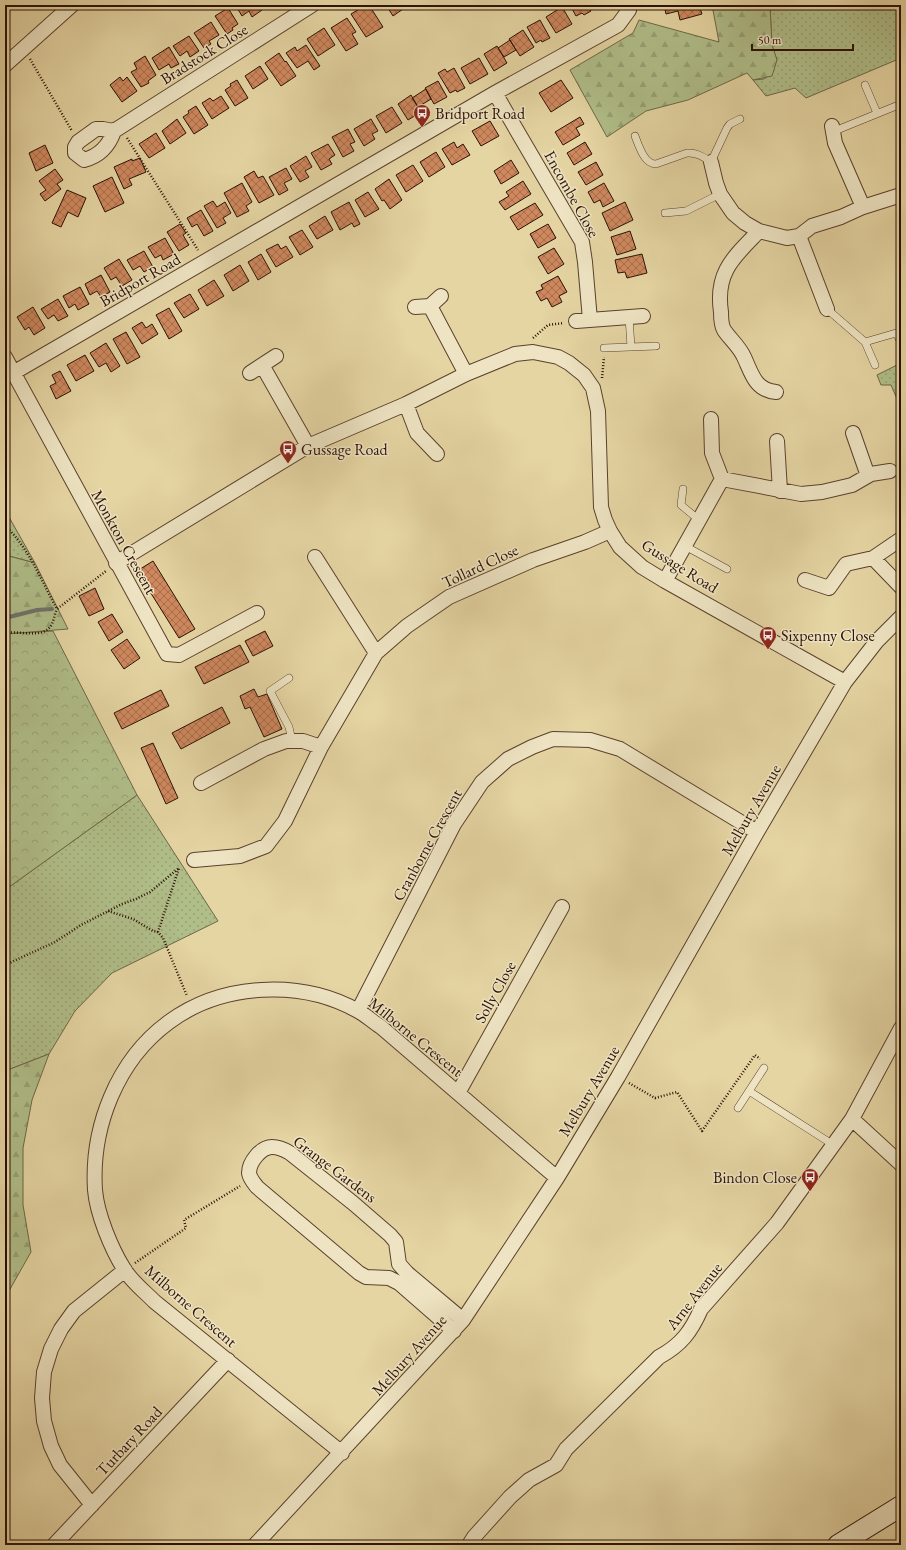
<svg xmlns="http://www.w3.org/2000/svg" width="906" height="1550" viewBox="0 0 906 1550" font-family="'EB Garamond',serif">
<defs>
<pattern id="grass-dots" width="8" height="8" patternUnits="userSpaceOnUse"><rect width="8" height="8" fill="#b0be89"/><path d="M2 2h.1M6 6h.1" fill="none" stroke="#98a275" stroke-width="1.8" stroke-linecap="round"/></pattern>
<pattern id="forest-firs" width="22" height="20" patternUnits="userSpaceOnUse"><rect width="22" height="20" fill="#b0be89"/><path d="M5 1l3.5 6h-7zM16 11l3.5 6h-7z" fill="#98a275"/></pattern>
<pattern id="park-crowns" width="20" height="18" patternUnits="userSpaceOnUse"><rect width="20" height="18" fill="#b0be89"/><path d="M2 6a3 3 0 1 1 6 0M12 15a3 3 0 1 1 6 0" fill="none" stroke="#98a275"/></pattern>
<pattern id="building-cross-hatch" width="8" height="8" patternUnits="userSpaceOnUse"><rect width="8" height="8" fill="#cf885e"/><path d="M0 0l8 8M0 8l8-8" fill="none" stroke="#a86e4c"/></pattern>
</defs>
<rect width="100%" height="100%" fill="#e5d5a3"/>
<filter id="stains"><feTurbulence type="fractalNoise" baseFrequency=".005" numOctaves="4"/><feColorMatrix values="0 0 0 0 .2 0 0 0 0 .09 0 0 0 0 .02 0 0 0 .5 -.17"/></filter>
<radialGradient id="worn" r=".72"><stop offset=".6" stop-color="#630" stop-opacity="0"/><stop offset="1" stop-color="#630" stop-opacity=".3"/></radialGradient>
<!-- grass -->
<path fill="url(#grass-dots)" stroke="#6e6747" d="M782,5h119v53l-95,40 -11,-10 -29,8 -13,-16 11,-1 13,-19 -5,-14 -2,-38z
M901,363v45l-10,-23h-10l-4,-10z
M5,510l30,53 -30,-8z
M137,795l81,126 -106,52 -37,38 -26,43 -44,17v-181z"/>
<!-- forest -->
<path fill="url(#forest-firs)" stroke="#6e6747" d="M712,5h58l2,40 5,15 -5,16 -19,4 -6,-7 -59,27 -42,11 -39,26 -37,-67 63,-37 6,-13 80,22z
M5,555l30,8 33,66 -63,5z
M49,1054l-17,46 -9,48v57l8,47 -26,46v-227z"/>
<!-- park -->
<path fill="url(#park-crowns)" stroke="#6e6747" d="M53,631l84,164 -132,95v-256z"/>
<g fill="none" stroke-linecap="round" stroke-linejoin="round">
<!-- stream -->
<path stroke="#6f736d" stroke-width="4" d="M5,618l32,-8 15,-1"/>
</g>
<!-- building -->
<path fill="url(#building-cross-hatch)" stroke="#2b1005" d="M237,5h21l4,5 -10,7 -3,-6 -7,5 -6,-10z
M366,5h3l14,22 -17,10 -15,-23z
M386,5h19l1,2 -13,9z
M556,5h5l11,19 -16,9 -10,-16 11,-7 -2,-4z
M570,5h17l4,6 -7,4 -2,-2 -6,3z
M664,5h35l3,9 -22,6 -2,-9 -12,3z
M228,8l10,16 -6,4 1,2 -6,4 -12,-18z
M347,18l9,14 -4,2 6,10 -12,7 -15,-23z
M540,20l10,18 -8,4 -1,-2 -5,3 -9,-16z
M211,22l8,13 -10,6 2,3 -7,4 -10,-15z
M324,28l11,17 -17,11 -11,-17z
M523,30l11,17 -14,9 -11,-17z
M189,36l10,15 -9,6 -3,-6 -7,5 -7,-10z
M510,40l6,10 -12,7 -6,-9z
M306,45l14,21 -6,4 -6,-9 -11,7 -11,-15 9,-6 2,4z
M497,46l10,17 -13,8 -10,-17z
M169,47l10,17 -8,4 -2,-4 -10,6 -7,-12z
M279,53l6,9 1,-1 10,15 -15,10 -16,-23z
M145,56l11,19 -8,6 1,2 -8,4 -10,-15 6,-3 -3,-6z
M479,58l9,16 -18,10 -9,-16z
M260,66l8,13 -15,10 -8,-13z
M454,68l11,20 -8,4 -1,-2 -6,3 -12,-20 7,-4 2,3z
M120,77l3,4 4,-4 10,14 -15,11 -12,-17z
M237,80l11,18 -13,8 -10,-16 6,-4 -1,-2z
M561,80l12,18 -22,14 -12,-19z
M438,81l9,16 -13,7 -9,-16z
M426,89l5,10 -13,8 -6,-9z
M411,95l10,17 -13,8 -10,-16z
M221,96l8,12 -17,11 -10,-16 8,-5 3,3z
M196,106l12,19 -14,9 -11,-17 6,-4 -1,-2z
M392,107l10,16 -16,10 -10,-17z
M580,117l4,7 -8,4 4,7 -17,10 -8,-13z
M177,119l9,14 -16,11 -8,-13z
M371,119l7,12 -6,3 3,5 -11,7 -10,-17z
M490,121l9,15 -18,10 -9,-15z
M348,129l7,13 -5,2 4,7 -11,6 -11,-20z
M156,133l9,15 -16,10 -10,-14z
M454,142l3,6 6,-4 7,11 -18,10 -10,-16z
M585,142l7,12 -18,11 -7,-12z
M328,144l7,11 -6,4 3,5 -11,6 -10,-17z
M45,145l8,18 -17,8 -7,-18z
M436,152l9,15 -16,10 -9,-15z
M306,156l6,11 -7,4 4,6 -9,5 -10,-16z
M140,158l6,14 -17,7 3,6 -8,4 -10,-22 18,-8v2z
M511,160l8,13 -18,11 -7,-13z
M596,162l7,13 -17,10 -8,-13z
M413,165l10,16 -17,11 -10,-17z
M286,168l6,11 -8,4 4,7 -9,5 -10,-18z
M55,169l8,11 -6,4 4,5 -16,12 -5,-7 6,-4 -7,-9z
M254,171l4,7 5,-2 11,19 -15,8 -15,-26z
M112,177l12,26 -19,9 -12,-26z
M389,179l13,21 -12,9 -6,-9 -2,1 -7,-12z
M523,181l8,13 -26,16 -6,-8 10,-6 -3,-4z
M242,183l10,19 -6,4 3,5 -12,6 -13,-24z
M604,183l10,18 -11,6 -3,-7 -6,3 -6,-11z
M67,190l19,8 -8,19 -10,-5 -7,15 -9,-4z
M368,192l11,17 -14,8 -10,-17z
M213,201l4,6 8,-5 6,11 -8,5 3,5 -9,5 -13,-22z
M349,202l11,22 -6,3 -2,-4 -12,7 -9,-18z
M625,202l8,18 -23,11 -8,-18z
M535,203l8,12 -25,15 -8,-13z
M201,210l12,21 -9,5 -7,-12 -5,3 -5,-9z
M325,216l8,14 -16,9 -8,-13z
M180,224l6,9 -3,2 6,10 -10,6 -12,-19z
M548,224l8,14 -18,10 -8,-14z
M302,230l11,17 -13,8 -11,-18z
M630,231l6,18 -19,6 -6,-18z
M165,238l9,16 -11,6 -2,-5 -6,3 -7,-11z
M278,244l3,5 5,-3 7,11 -17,10 -10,-17z
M554,248l10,16 -16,10 -10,-17z
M144,251l9,16 -9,5 -4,-6 -7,4 -6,-10z
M261,254l10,18 -13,8 -10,-18z
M642,254l5,19 -20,5 -2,-6 -7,1 -3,-13z
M119,259l13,21 -10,6 -6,-9 -5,3 -7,-12z
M240,265l9,16 -16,10 -9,-16z
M101,275l9,17 -9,5 -4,-6 -7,4 -5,-11z
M558,276l9,16 -8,4 3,6 -10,5 -5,-9 -6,3 -5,-9 7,-3 -2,-4z
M214,280l10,16 -17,10 -9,-16z
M80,287l9,17 -11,6 -3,-6 -6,4 -6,-12z
M190,294l9,15 -15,9 -10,-15z
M58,299l10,17 -10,5 -4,-6 -6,4 -7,-10z
M33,307l12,21 -11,7 -5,-8 -4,3 -8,-13z
M169,308l13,23 -13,8 -13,-24z
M142,322l4,6 6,-4 6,10 -16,10 -10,-16z
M126,332l14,25 -13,7 -14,-25z
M106,343l14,23 -9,6 -5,-9 -7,4 -9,-14z
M85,355l9,16 -18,10 -9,-16z
M60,371l11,20 -15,8 -6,-13 6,-3 -4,-8z
M153,561l42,68 -16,9 -42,-67z
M95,588l9,21 -15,7 -10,-20z
M112,614l11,18 -14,9 -11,-19z
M265,631l8,15 -20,10 -8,-15z
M127,639l13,19 -16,11 -13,-19z
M240,645l9,17 -45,22 -9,-17z
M254,689l4,8 9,-3 15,35 -18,8 -14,-30 -5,2 -5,-13z
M161,690l8,16 -47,23 -8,-16z
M222,707l8,16 -49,26 -9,-16z
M153,743l25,55 -12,6 -25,-56z"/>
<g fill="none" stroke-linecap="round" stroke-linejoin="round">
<defs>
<path id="lane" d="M865,85l12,28
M832,132l69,-28
M635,136c4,10 9,28 21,28l31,-11c9,-1 16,4 24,9l16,-34 3,-4 10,-5
M665,213l21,-2 34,-17
M827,309l38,33 10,23
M629,317l2,30
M865,342l31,-9 5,9
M604,348l52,-2
M683,489l-2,16 18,15
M685,546l42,23
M289,678l-19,13 19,36 3,14
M749,1091l83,53
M738,1108l26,-40"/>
<path id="street" d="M5,65l67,-60
M495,93l87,149 3,20 5,58
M832,126l3,17 28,64
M114,131l-11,-2h-7l-18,13 -3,5v6l9,7c15,-4 25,-14 30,-29l198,-126
M711,162l5,21 4,11 13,19 12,10 14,8 28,7 12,-2 13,-10 29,-9 22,-10 38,-12
M759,231c-25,26 -44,41 -38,81 0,5 0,13 3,18 6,9 15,16 20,27 8,17 11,33 32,35
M799,236l28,73
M430,306l36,68
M415,307l15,-1 11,-10
M576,321l67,-5
M5,357l162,297 12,1 78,-42
M262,365l46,81
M13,373l482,-280 123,-68 11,-15 1,-5
M250,373l26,-17
M406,404l11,29 20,21
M711,419l1,34 10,26
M853,433l15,43
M777,441l3,50
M901,539l-28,19 28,29
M315,557l61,96
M116,563l192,-117 98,-42 60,-30 49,-20 18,-2 25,5 11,6 15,12 9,13 5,23 3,96 4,13 5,11 10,16 22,20 23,14 180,101
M805,580l24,8 17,-24 27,-6
M665,581l57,-102 79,15 21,-2 30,-7 19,-11 19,-3
M201,783l63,-34 22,-8h17l18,6
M194,860l46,-4 26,-10 19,-25 36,-74 55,-94 31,-27 42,-29 84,-37 52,-18 25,-11
M358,1011l96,-187 28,-42 26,-23 24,-12 21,-8 37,1 30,9 137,83
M458,1093l104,-186
M852,1119l49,45
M454,1331l-55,-48 -10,-5 -23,-1 -7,-4 -102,-86c-3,-4 -7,-8 -8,-14 0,-11 12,-26 23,-26 7,0 13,3 18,6l63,50 37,32 6,7 3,22 8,9 56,47
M342,1453l-187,-151c-11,-11 -23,-20 -31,-33 -13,-21 -27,-55 -29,-79 -4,-63 22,-130 74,-168 53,-39 132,-43 189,-11 8,4 15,11 23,16l176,151
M92,1505l-32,-40 -9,-19 -7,-25 -2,-23 2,-26 7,-23 10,-20 13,-18 51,-41
M54,1545l174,-185
M255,1545l208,-225 94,-142 61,-101 139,-245 88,-150 32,-41 24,-24
M469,1545l5,-8 36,-40 19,-17 27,-15 10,-16 93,-92c22,-12 32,-25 42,-48l76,-86 75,-104 49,-91"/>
<path id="secondary" d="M838,1545l63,-39"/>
</defs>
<!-- lane casing -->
<use href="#lane" stroke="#5a412c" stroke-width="8"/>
<!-- street casing -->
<use href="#street" stroke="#5a412c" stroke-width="16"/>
<!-- secondary casing -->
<use href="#secondary" stroke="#2b1005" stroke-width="22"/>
<!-- path -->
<path stroke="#2b1005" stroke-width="2.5" stroke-dasharray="1 2" stroke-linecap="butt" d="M30,59l42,72
M898,115l3,6
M127,138l71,112
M533,338l15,-13 16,-2
M602,378l2,-21
M5,526c23,20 37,56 52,83l49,-38
M5,633c14,-3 39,7 47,-9 2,-5 3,-11 5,-15
M108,911l25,8 20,12 5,1
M5,965l50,-23 26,-17 41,-21 14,-5 14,-7 29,-24 -21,64 5,6 24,58
M629,1083l26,15 22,-6 25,39 53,-76 5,4
M135,1263l51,-35 -2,-8 56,-34"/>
<!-- lane -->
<use href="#lane" stroke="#eee4c3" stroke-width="7"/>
<!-- street -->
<use href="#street" stroke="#eee4c3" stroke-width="14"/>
<!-- secondary -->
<use href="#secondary" stroke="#eee4c3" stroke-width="20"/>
</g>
<!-- icons -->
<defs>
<symbol id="bus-pin" viewBox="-11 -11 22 30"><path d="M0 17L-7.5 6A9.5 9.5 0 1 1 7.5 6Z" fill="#8f2418" stroke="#eee4c3"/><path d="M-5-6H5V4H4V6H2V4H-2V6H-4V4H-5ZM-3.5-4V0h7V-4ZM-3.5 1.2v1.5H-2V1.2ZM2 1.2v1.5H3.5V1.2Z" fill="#fff"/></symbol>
</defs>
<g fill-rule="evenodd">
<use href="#bus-pin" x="412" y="103" width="20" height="27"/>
<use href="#bus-pin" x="278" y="439" width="20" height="27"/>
<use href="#bus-pin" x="758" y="625" width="20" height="27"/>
<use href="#bus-pin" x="800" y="1167" width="20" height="27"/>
</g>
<g text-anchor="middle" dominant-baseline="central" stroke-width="3" stroke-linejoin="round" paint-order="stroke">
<!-- street labels -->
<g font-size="16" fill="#2b1005" stroke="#eee4c3">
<text transform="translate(204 54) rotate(-32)">Bradstock Close</text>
<text transform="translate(572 194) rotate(61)">Encombe Close</text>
<text transform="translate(140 280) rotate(-30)">Bridport Road</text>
<text transform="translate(124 542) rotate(61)">Monkton Crescent</text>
<text transform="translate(480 566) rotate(-25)">Tollard Close</text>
<text transform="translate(680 566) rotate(32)">Gussage Road</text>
<text transform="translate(751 810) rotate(-60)">Melbury Avenue</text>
<text transform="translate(427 845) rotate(-61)">Cranborne Crescent</text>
<text transform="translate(495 992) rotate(-61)">Solly Close</text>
<text transform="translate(416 1037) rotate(39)">Milborne Crescent</text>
<text transform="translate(589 1091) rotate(-59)">Melbury Avenue</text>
<text transform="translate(335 1169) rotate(37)">Grange Gardens</text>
<text transform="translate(694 1296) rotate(-52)">Arne Avenue</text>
<text transform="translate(191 1306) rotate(41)">Milborne Crescent</text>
<text transform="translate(409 1355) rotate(-48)">Melbury Avenue</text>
<text transform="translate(129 1441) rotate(-47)">Turbary Road</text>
</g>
<!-- poi labels -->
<g font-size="16" fill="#2b1005" stroke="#eee4c3" text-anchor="start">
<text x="435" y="113">Bridport Road</text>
<text x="301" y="449">Gussage Road</text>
<text x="781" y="635">Sixpenny Close</text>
<text x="797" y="1177" text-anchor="end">Bindon Close</text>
</g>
</g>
<!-- margin -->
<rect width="906" height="1550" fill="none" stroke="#e5d5a3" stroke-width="20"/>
<rect x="6" y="6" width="894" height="1538" fill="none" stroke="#2b1005" stroke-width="2"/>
<rect x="10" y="10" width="886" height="1530" fill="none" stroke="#2b1005"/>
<!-- scale -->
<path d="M752 44v6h101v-6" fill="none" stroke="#2b1005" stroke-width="2"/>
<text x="758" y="44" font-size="12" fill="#2b1005" stroke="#eee4c3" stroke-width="3" paint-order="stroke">50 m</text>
<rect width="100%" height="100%" filter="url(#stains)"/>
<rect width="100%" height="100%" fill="url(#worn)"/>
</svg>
